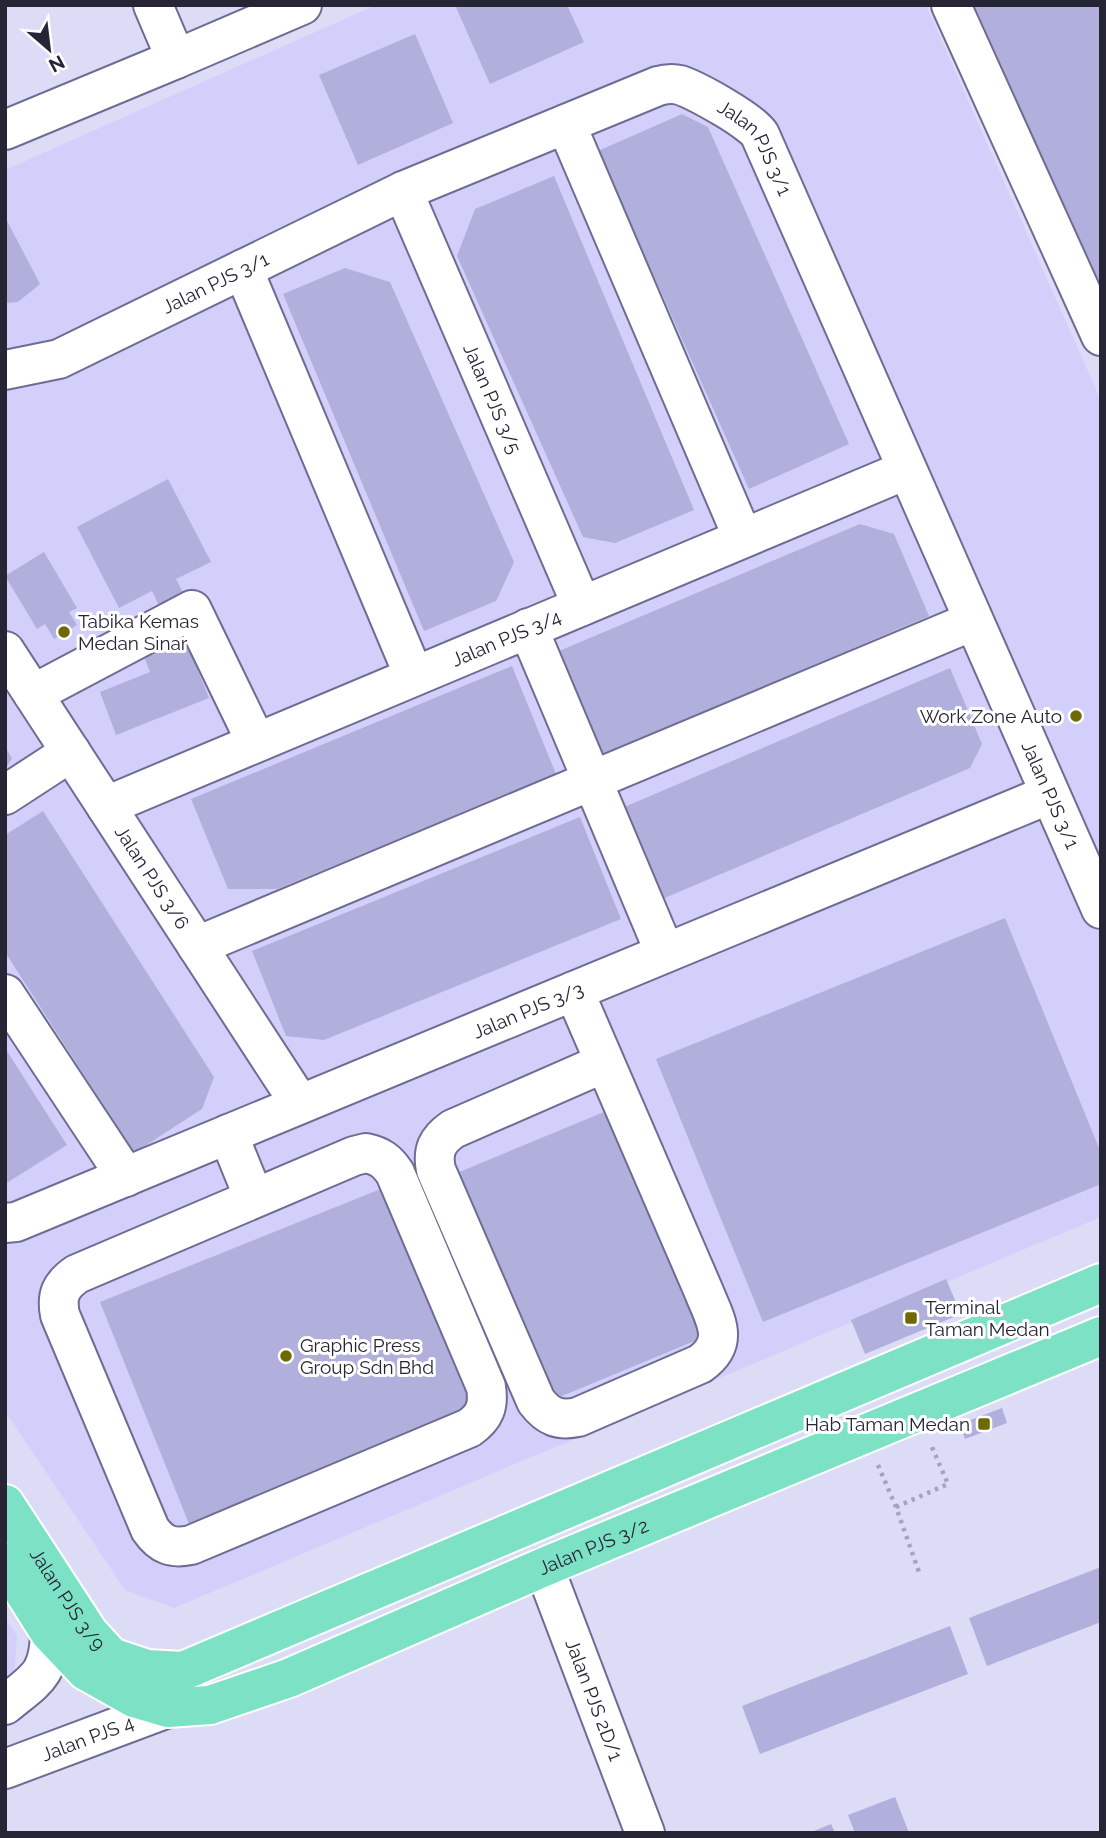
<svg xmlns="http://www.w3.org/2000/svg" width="1106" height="1838" viewBox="0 0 1106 1838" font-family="Raleway,sans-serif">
<rect width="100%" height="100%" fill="#dddcf7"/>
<!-- built -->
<path fill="#d2d0fb" d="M376,5h550l175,396v816l-927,391 -49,-18 -120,-179v-1241z
M5,1618l12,18 -3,43 -9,5z"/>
<!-- building -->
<path fill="#b1afdb" d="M455,5h112l17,37 -94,42z
M968,5h133v295z
M415,34l38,89 -95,42 -39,-90z
M682,114l26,13 141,317 -100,45 -151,-338z
M554,176l140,334 -79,33 -32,-6 -126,-281 18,-47z
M5,217l35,67 -22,18 -13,1z
M345,268l45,14 124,280 -18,39 -72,30 -141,-337z
M168,479l43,83 -35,17 9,17 -25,12 -8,-17 -33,17 -42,-81z
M860,524l34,10 35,82 -326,138 -44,-103z
M44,552l33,56 -8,4 8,13 -23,14 -9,-15 -8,5 -32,-53z
M185,638l24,60 -93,37 -16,-43 50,-20 -7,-18z
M512,666l44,108 -279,115h-49l-37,-90z
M950,668l32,76 -12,24 -310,132 -38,-92z
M5,747l7,11 -7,12z
M43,811l171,266 -12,32 -68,44 -129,-201v-117z
M580,817l41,102 -297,121 -38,-4 -34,-85z
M1005,918l96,235v31l-338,138 -107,-263z
M5,1048l62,97 -62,39z
M616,1107l93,228 -159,66 -93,-228z
M383,1188l90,222 -284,114 -89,-222z
M946,1279l15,35 -96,40 -14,-34z
M1002,1408l5,15 -42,16 -5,-15z
M1101,1567v55l-114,44 -18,-48z
M950,1626l18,48 -208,80 -18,-48z
M895,1797l14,36h-54l-7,-18z
M831,1824l4,9h-26z"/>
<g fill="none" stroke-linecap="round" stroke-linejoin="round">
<defs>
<g id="minor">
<path d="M951,5l150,331"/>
<path d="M176,59l126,-54"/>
<path d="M566,124l177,414"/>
<path d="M5,130l171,-71 -23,-54"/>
<path id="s1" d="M403,191l179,415"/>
<path d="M243,269l171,407"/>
<path id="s2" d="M5,370l54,-11 344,-168 255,-105c7,-2 14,-3 22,-1 17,6 72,36 80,50l341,774"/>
<path d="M528,628l137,325"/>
<path id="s3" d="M5,651l295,453"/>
<path d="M33,694l159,-84 64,132"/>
<path d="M5,795l66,-43"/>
<path id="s4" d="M106,806l800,-336"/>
<path d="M197,946l776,-325"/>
<path d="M574,991l130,301c11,28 27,50 -4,72l-122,53c-19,4 -30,0 -42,-16l-100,-231c-4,-19 1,-30 17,-41l151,-66"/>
<path d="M5,994l121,183"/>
<path d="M228,1134l26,64"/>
<path d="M366,1153c14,3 21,8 29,20l91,214c3,19 -1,30 -17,41l-278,117c-19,4 -30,0 -41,-16l-90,-214c-4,-20 1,-30 17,-41l277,-118z"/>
<path id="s5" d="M5,1223l11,-1 1034,-428"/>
<path id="s6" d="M544,1567l101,266"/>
<path d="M5,1705c31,-26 44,-29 45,-72"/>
<path id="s7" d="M5,1769l163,-61"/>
</g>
<g id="major">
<path id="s8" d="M5,1504l84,129 22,24 36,12 36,2 918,-388"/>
<path id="s9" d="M5,1562l45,71 36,38 48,27 34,10 42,-3 79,-27 255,-111 557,-231"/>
</g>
</defs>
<!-- minor casing -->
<use href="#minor" stroke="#6e6c94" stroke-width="42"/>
<!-- major casing -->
<use href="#major" stroke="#fff" stroke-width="42"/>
<!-- path -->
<path stroke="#a5a4bb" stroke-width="4.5" stroke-dasharray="3.5 5" stroke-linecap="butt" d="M878,1465l18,42 23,65
M896,1507l52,-23 -17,-39"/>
<!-- minor -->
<use href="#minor" stroke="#fff" stroke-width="38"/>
<!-- major -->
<use href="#major" stroke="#7de2c5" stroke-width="38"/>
</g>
<!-- markers -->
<g fill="#6d6903" stroke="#fff" stroke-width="2.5">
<circle cx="64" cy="632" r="7"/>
<circle cx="1076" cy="716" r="7"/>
<rect x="904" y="1311" width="14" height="14" rx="3.5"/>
<circle cx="286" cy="1356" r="7"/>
<rect x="977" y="1417" width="14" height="14" rx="3.5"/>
</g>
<g text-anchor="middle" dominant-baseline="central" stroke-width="6" stroke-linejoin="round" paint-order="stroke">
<!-- street labels -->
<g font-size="19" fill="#262535" stroke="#fff">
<text stroke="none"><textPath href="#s2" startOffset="838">Jalan PJS 3/1</textPath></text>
<text stroke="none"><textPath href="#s2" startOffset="229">Jalan PJS 3/1</textPath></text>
<text stroke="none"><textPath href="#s1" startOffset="226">Jalan PJS 3/5</textPath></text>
<text stroke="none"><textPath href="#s4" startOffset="434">Jalan PJS 3/4</textPath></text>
<text stroke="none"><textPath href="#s2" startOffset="1552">Jalan PJS 3/1</textPath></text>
<text stroke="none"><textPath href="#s3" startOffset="270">Jalan PJS 3/6</textPath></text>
<text stroke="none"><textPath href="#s5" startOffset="565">Jalan PJS 3/3</textPath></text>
<text stroke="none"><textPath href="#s9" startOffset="684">Jalan PJS 3/2</textPath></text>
<text stroke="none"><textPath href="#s8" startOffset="114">Jalan PJS 3/9</textPath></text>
<text stroke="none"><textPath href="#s6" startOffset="142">Jalan PJS 2D/1</textPath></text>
<text stroke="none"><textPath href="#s7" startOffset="88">Jalan PJS 4</textPath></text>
</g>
<!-- poi labels -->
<g font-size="19" fill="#262535" stroke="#fff" text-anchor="start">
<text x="78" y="621">Tabika Kemas<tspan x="78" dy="22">Medan Sinar</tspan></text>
<text x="1062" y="716" text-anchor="end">Work Zone Auto</text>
<text x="925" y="1307">Terminal<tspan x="925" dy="22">Taman Medan</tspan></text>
<text x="300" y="1345">Graphic Press<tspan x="300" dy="22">Group Sdn Bhd</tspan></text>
<text x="970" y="1424" text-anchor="end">Hab Taman Medan</text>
</g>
</g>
<!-- border -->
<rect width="1106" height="1838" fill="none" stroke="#262535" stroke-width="14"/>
<!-- north arrow -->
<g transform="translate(49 49) rotate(152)" stroke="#ffffff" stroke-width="5" paint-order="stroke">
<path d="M0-5L12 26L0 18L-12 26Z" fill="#262535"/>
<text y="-10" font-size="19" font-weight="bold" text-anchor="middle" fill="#262535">N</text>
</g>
</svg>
